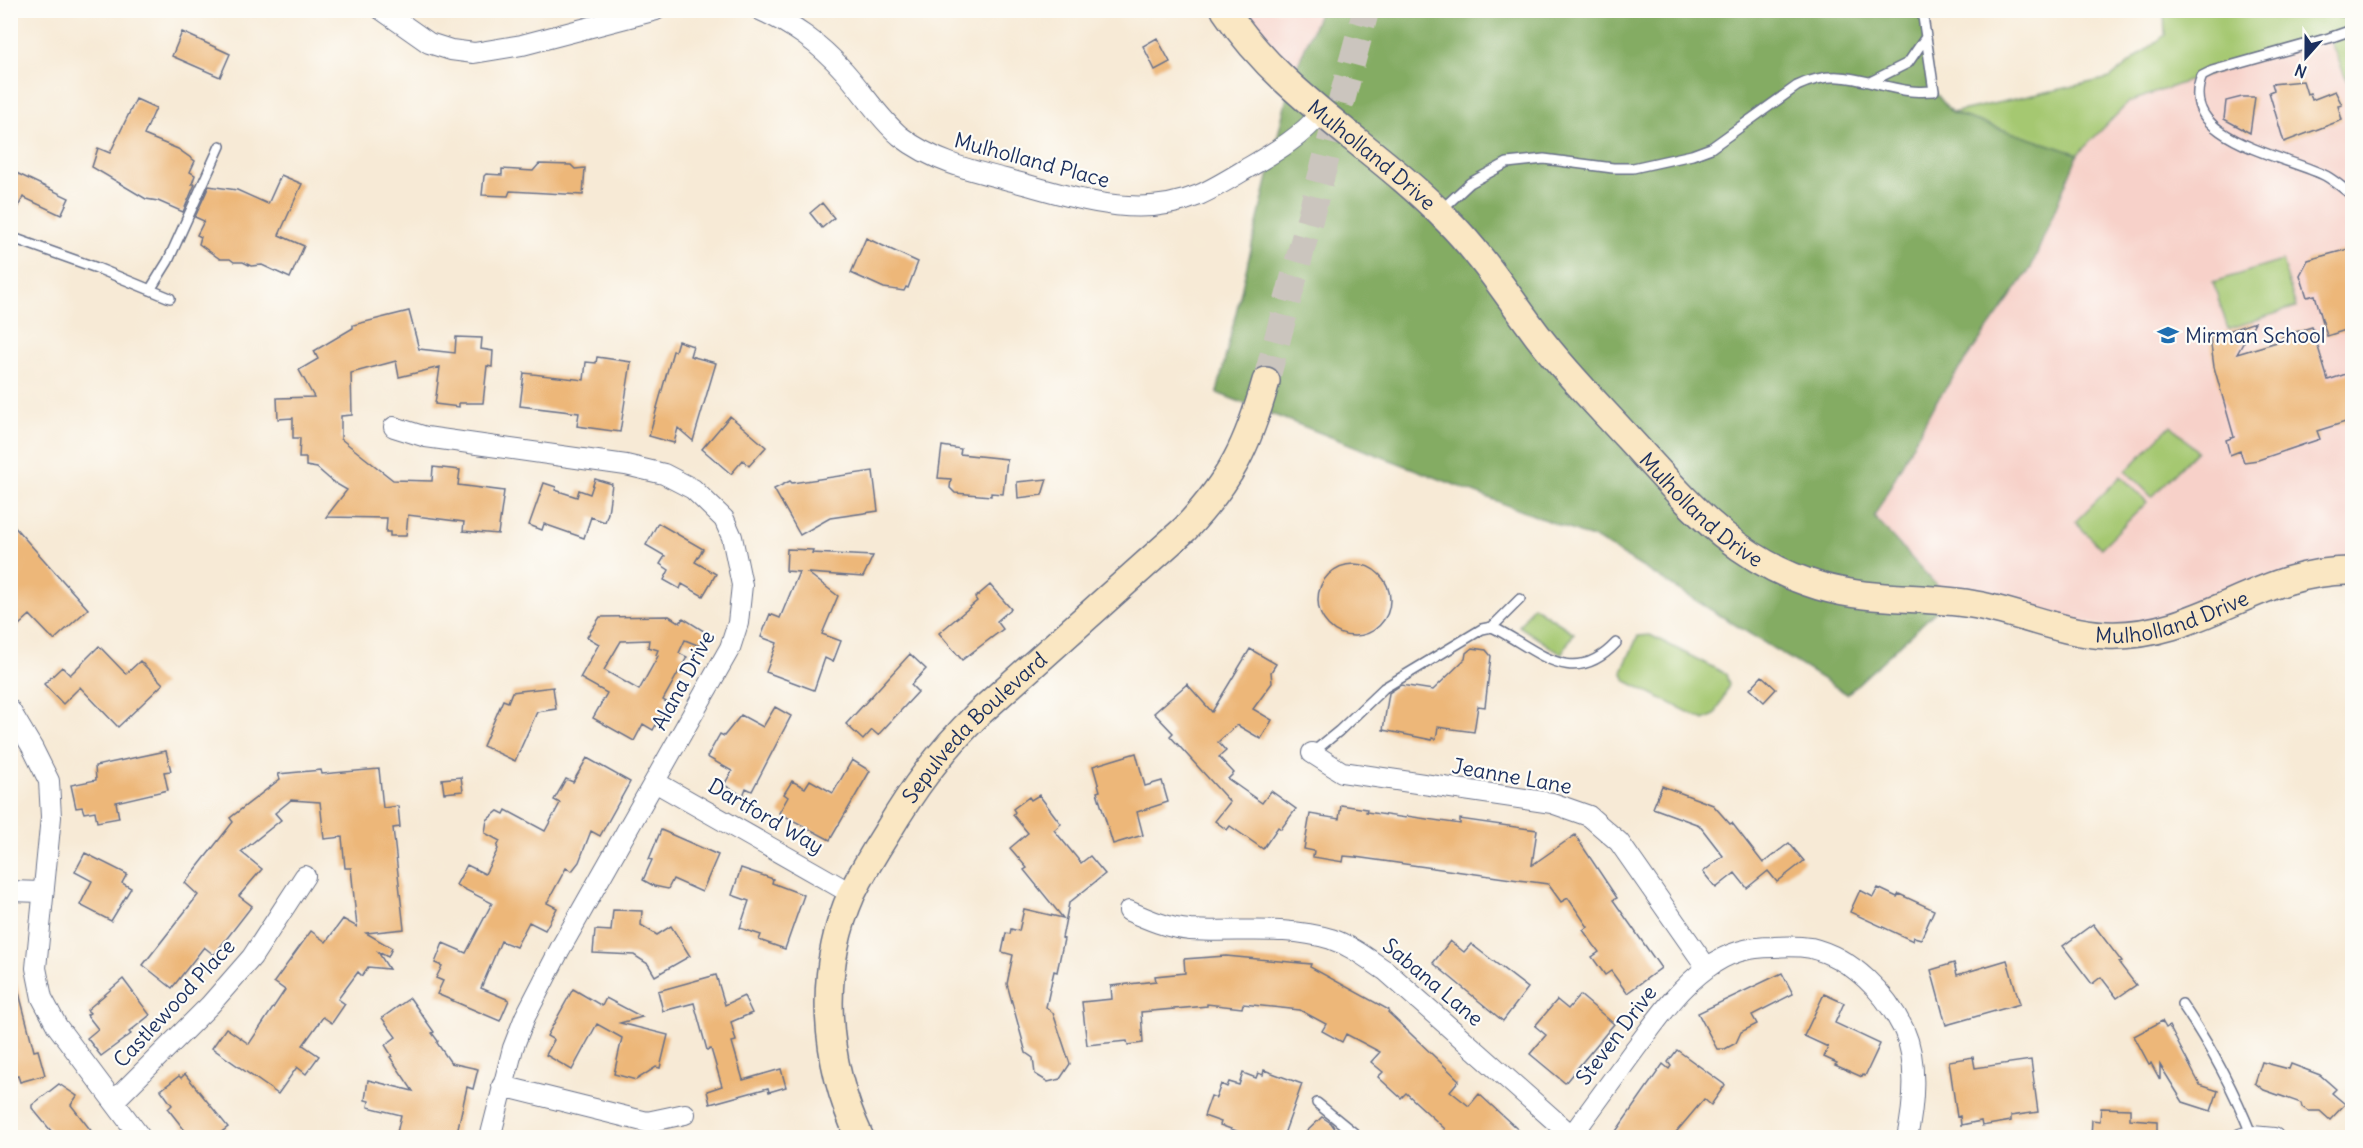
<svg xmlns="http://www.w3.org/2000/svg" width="2363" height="1148" viewBox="0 0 2363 1148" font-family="Delius,sans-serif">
<rect width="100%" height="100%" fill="#fdfcf7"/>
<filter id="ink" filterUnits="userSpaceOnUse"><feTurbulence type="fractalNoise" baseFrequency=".0167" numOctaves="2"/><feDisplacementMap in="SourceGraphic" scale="12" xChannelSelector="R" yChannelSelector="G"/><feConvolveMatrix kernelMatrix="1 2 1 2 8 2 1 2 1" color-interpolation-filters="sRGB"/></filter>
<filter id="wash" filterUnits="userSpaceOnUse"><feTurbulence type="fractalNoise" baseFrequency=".008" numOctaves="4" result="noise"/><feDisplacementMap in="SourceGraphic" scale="24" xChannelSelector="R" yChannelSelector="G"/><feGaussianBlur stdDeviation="1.35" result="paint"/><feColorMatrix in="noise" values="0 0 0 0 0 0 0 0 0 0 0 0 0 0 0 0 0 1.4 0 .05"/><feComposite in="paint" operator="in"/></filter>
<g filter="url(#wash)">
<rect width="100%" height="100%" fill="#f7ead6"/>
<!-- built -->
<path fill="#f7d1c9" d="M1225,11h95l-30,73z
M2329,38l23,54v479l-202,62 -201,-34 -75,-81 61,-115 96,-135 47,-114 51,-52 73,-26z"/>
<!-- green -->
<path fill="#a5c871" stroke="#607c68" stroke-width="1.5" d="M2323,10l29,2v80l-23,-54 -127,38 -73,26 -51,52 -126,-41 158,-35 55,-43 -1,-24z
M2282,261l14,46 -68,22 -15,-47z
M2171,425l26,26 -45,46 -26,-26z
M2121,476l26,26 -46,46 -26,-26z
M1533,606l41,27 -13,21 -42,-28z
M1650,635l76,39 3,11 -14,30 -11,5 -78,-39 -4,-10 16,-35z"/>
<!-- forest -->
<path fill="#84ac63" stroke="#506e60" stroke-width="1.5" d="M1320,11h602l12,80 18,22 126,41 -47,114 -96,135 -61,114 75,82 -102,95 -247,-153 -383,-148 73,-309z"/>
<g id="blocks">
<!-- building -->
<path fill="#edb779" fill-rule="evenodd" d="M182,32l48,22 -10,23 -48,-21z
M1157,38l13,24 -15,8 -12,-24z
M2303,81l4,13 3,-1 2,7 23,-9 7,14 -4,1 4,14 -58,22 -15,-50 5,-2 -2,-6z
M2242,97h13l-5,36 -26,-14 2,-18z
M136,99l20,9 -12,27 34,14 17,12 -5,11 5,3 -3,9h3l-12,28 -25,-11 -12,-2 -54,-32 6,-19 12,5z
M539,164l32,1 4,4 10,-1 -2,27 -73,-4 -2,5 -26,-1 2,-19 2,-2 16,1v-6l31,2z
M10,170l59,28 -8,17 -38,-18 -13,27z
M281,175l21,9 -23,51 25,11 -14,32 -28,-13 -11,1 -8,-4h-9l-4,-3h-10l-21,-15 2,-7 -4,-2 7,-14 -9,-4 14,-31 28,4 31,14z
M822,203l12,15 -12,10 -12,-15z
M866,238l52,24 -10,26 -2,-1 -2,4 -20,-3 -33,-15z
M2352,248v80l-25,8 -12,-41 -8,2 -7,-22 8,-15z
M409,311l10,38 36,4 1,-16 26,1 -1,11 12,2 -1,16 -5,-1 -4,37h-24v4l-24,-3 5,-37 -41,10 -3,-16 -45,12 1,42 -11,1v23l52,41 39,1 1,-14 27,3 -2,15 46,6 -6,43 -35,-3 1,-9 -56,-7 -2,21h-16v-4h-4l1,-14 -61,-1 21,-27 -14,-8 -16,-14 -11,-2v-8h-7l1,-20h-7v-20l-15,1 -1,-21 37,-1 -15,-27 19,-11 -4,-8 39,-23v-3z
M2255,322l-18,32 43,-13 5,-9 4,2 23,-7 16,53 24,-8v48l-35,11 3,8 -62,21 -14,2 -4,-11 -10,4 -4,-15 8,-3 -20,-70 -4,-30z
M678,341l15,5 -3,10 26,7 -23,78 -15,-13 -4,15 -25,-7 24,-85h2z
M597,357l34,5 -11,70 -43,-6 2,-13 -59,-7 4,-33 60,7 2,-18 10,1z
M730,416l36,31 -17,19 -6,-6 -12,14 -29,-25z
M942,446l19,3 -1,5 47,5 -4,35 -12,-1v3l-36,-3 -5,-5 1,-9 -13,-1z
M873,471l5,40 -48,7 -30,17 -26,-46 16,-8 2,2z
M595,479l17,5 -4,29 -3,9 -14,-5 -7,21 -40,-14 -2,6 -13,-5 15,-42 12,4 -1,3 22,7 2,-7 11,4z
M1047,479l-5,16 -24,3 -1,-16z
M10,522l78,87 -34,31 -24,-25 -20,18z
M658,523l45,26 -8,13 21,12 -13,22 -21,-12 -2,5 -16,-9 5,-10 -9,-6 5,-8 -19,-11z
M787,549l26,1 -1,3 61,3 -10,21 -55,-4 30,23 -16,38 19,7 -8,21 -8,-4 -11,32 -48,-18 11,-29 -16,-6 9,-23 10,4 19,-46 -13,-1z
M1318 600a36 36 0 1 1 72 0a36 36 0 1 1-72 0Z
M990,585l21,24 -14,12 6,8 -41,31 -23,-27 38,-32 -2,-3z
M669,616l11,7 3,-5 24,15 -7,13 -15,-6 -6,13 8,4 -24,43 5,3 -15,27 -10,-6 -9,17 -41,-23 14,-25 -27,-15 19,-34 -12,-7 13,-20zM649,640l-1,7 10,3 -2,5 2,1 -19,34 -35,-20 17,-29z
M99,646l27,28 14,-13 23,23 -45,43 -38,-40 -17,17 -19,-20 18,-17 8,8z
M1472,648l14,2 5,6 -6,51 -7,-1 -4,26 -36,-5 -2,12 -4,-1v2l-49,-10 6,-37 12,-8 32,5 32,-31 1,-6z
M1250,649l26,15 -5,8 1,11 -19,26 19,11 -11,19 -24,-14 -19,17 8,9 -7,6 15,16 -6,6 34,24 9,-12 25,18 -15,20 -3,-2 -15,22 -33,-23 -3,4 -12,-9 15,-19 -60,-66 3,-3 -19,-20 33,-29 25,28z
M910,654l16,15 -15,16 7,7 -40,43 -6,-5 -9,10 -17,-16z
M1762,676l14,13 -12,13 -14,-13z
M553,687l3,22 -19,3 -22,49 -32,-15 20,-46 5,2 4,-10z
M775,707l16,9 -39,75 -6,-3 -3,8 -19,-11 8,-14 -25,-14 13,-23 4,2 17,-21 22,12z
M166,751l5,20 -7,1 4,18 -52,12 3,16 -22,4 -2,-11 -11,2 -2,-6 -6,1 -5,-23 25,-5 -1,-14z
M1136,753l9,33 17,-5 6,21 -31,10 6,23 -30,9 -16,-52 3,-1 -7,-25z
M587,758l43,24 -30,54 -9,-5 -12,31 -7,9 -6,-3 -19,35 10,5 -12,22 -16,-8 -13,25 -15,-6 -20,47 28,12 -9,21 -63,-27 6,-13 -7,-3 6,-12 -7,-3 8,-20 23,10 26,-50 -36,-18 11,-20 18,9 13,-25 -1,-2 3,-6 -15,-8 2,-13 11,-9 6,3 2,-4 39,21 15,-28 -6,-3 12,-21 7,3z
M852,760l18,11 -40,69 -51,-27 9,-16 -4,-3 8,-13 13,7 5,-8 23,13z
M379,769l4,39 15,-2 2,21 -7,1 11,101 -38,4 26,15 -4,9 -10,-5 11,17 -21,-2 -6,9 -4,-4 -20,27 7,5 -13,19 -9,-6 -20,28 16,11 -13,18 -9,-7 -19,27 -66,-46 14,-20 23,16 36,-54 -11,-8 37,-51 15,11 17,-23 14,8 -6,-59h-6l-3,-31 -18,2 -4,-37 -29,-2 -16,13 6,7 -40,32 21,17 -23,27 13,10 -38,49 -10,-8 -32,41 -29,-23 55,-70 -13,-12 48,-61 -3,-4 50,-39 -2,-5 43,-4 1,4z
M461,777l2,14 -19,2 -2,-14z
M1662,786l51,19 17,19 2,-1 31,40 26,-20 15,18 -27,21 -9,-11 -21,17 -12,-15 -19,15 -13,-16 20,-16 -24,-31 -46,-17z
M1039,795l22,29 -7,6 27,33 9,-7 15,18 -36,29 -7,35 2,1 -7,33 -3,-1 -8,36 7,6 17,51 -10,15 -12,3 -13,-8 -2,-16 -7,-5 -19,-69 6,-29 -11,-3 4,-19 4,1 1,-5 8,2 5,-22 39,9 -39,-48 3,-2 -17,-20 18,-15 -15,-18 2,-3 -2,-3 16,-12 2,3z
M1341,805l26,4 -1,3 40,6 1,-2 53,8v-5l77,11 -5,35 43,-30 42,63 -4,2 48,68 -34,25 -16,-22 -6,4 -13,-18 7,-5 -16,-22 5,-3 -20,-29 -7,4 -13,-18 -193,-27 -11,-1 -1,6 -30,-5 1,-6 -10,-2 6,-35 29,5z
M661,830l57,25 -16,37 -29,-13 -5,10 -14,-3 -11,-6 9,-20 -3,-1z
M85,853l42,21 -5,9 9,5 -20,33 -31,-16 12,-24 -17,-9z
M741,868l32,11 -1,4 32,12 -19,54 -26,-9 2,-5 -21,-7 9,-27 -17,-6z
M1878,888l19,9 2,-3 35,16 -13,29 -7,-2 -1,4 -63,-29 10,-22 13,7z
M613,910l29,1 -1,14 16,10 14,-9 19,30 -35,20 -7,-12 -14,-9 -41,-2 2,-23 16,1z
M2093,924l29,38 -3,1 17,22 -19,13 -16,-21 -9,7 -29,-38z
M1450,941l14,11 7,-8 57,44 -25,33 -70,-58z
M1226,956l85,8 -1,3 79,43 -1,2 71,68 -9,11 19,15 10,-12 47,43h-88l7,-8 -39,-36 -5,5 -23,-21 5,-5 -12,-10 9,-10 -34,-18 -4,8 -20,-11 4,-7 -26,-14 -57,-6 -1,4 -35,-4v2l-66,6 2,31 -15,2 -1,-4 -40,4 -5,-43 30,-3 -1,-13 45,-5 -1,-5 30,-3 -1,-14z
M2007,960l13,44 -74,21 -15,-55 23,-7 3,12z
M1782,973l11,21 -41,21 5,9 -16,8 -5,11 -11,6h-8l-19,-36z
M716,975l9,30 19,-9 8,17 -21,9 5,19 -4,1 11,38 38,-11 5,18 -17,5 -1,-4 -58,16 -3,-13 15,-5 -11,-37 -4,1 -13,-47 -31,8 -5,-20z
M123,979l27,36 -21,17 2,2 -30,22 -14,-18 11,-9 -11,-14 3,-2 -3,-3z
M16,981l18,70 4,-1 7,25 -25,7 -2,-6 -8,2v-96z
M573,989l29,17 4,-8 36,19 -22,6 48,12 -8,33 -4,-1 -20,13 -22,-6 8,-36 -25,-14 -25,46 -26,-15 8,-15 -7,-4z
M1824,994l20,9 -9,20 45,21 -15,32 -2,-1 -1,2 -27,-12 2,-2 -13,-6 4,-10 -24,-11z
M1580,995l34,29 -49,59 -35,-29 16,-19 -11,-9 22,-26 11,9z
M410,998l24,34 -2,1 6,8 -1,2 14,20 27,6 -5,20 -6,-2 -11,50h-60l5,-22 -33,-8 1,-6 -4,-1 3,-20 45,11 -23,-34 2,-1 -7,-11 11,-8 -14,-19z
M2162,1021l4,7 3,-2 31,59 18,6 -7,20 -28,-9 -23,-37v15l-9,-17 -2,1 -15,-28z
M1677,1050l48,35 -14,20 -7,-6 -32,38h-60l51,-73 6,5 2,-3 -3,-4z
M1973,1057l2,11 56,-8 7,52 -27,4v5l-29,5 -1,-5 -20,4 -1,-9 -3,1 -8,-56z
M2262,1062l27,7 2,-5 29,11 16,14 -4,4 13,11 -15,16 -10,-9h-12l-6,-4 -1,-4 -37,-13 -9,-7z
M1264,1070l38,14 -19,53h-30l-33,-12 1,-3 -17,-6 7,-20 5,2 5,-14 6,3 2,-5 10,3 4,-12 13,5 2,-5 5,2z
M185,1074l43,53 -13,10h-25l-22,-28 4,-4 -11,-15 18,-14 2,2z
M59,1084l18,12 -6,9 25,32h-40l-24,-29v-3z
M2101,1108l29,1v10l27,2v16h-66l1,-17 8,1z
M1322,1117l9,6 10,14h-40z"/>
</g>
</g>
<g filter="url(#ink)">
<use href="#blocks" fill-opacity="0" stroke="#687088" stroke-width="1.5"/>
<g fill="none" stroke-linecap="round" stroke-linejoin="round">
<!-- secondary-tunnel -->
<path stroke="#cbc5be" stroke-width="27" stroke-dasharray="27 14" stroke-linecap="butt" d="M1266,381l100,-371"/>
<defs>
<path id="lane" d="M2323,10l29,2
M2352,30l-23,8 -117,33 -10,5c-27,64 86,80 124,100 9,5 18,13 26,19
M1872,81l36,-18 18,-26
M1440,211l30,-28 37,-20 37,-4 69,9h20l59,-13 19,-7 86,-62c45,-21 71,0 114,5 7,1 16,0 23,0l-12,-81
M10,237l87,31 73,30
M150,290l18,-29 52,-115
M1492,627l28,-28
M1312,753l27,-22 45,-43 98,-59 10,-2c44,21 79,64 124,16
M2182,1004c29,43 51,84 70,132
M1317,1103l43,35"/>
<path id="street" d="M382,10l47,33 22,7 23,3 48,-8 134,-35
M760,10c33,15 59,33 84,61 19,21 34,46 56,65 33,26 73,35 113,45 60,16 124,40 186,14 16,-7 32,-17 47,-26 29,-17 54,-31 76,-57
M394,427l32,10 200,28 38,9 29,15 31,30 8,18 10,48 -4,38 -8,25 -170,301 -35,68 -12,31 -23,90
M10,710l22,37 17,34 2,36 -15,151 6,30 15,28 84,112
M1312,753l30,19 210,31 37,13 30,26 88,126
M655,782l197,112
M10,891l32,1
M1129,911c20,9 39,17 61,19 47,3 94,-5 141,9 21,7 37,20 55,32l186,165
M502,1086l145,36 38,-8
M114,1101l96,-96 42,-48 53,-81
M1570,1138c22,-30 43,-59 65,-89 22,-29 42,-59 72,-81 21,-16 42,-21 67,-21 13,-1 25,-1 37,1 41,10 75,45 93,82 14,31 10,75 3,108
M2242,1138l10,-2 22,2"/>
<g id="secondary">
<path id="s1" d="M1225,10c57,87 152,137 222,210 35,35 61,76 90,115 28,37 61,70 92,104 58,63 105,122 190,147 50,15 101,10 152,18 45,7 89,29 135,31 93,4 154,-66 246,-64"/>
<path id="s2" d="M860,1138c-36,-77 -43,-166 -8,-245 10,-20 22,-40 34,-59 28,-47 53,-81 92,-120l207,-185c46,-49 63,-84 81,-148"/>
</g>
</defs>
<!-- lane casing -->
<use href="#lane" stroke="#687088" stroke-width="12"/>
<!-- street casing -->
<use href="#street" stroke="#687088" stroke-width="22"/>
<!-- secondary casing -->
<use href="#secondary" stroke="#687088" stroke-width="30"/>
<!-- lane -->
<use href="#lane" stroke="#fff" stroke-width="9"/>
<!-- street -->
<use href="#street" stroke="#fff" stroke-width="20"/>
<!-- secondary -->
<use href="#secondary" stroke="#fae7c3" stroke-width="27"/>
</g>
</g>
<!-- icons -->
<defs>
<symbol id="school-bare" viewBox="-9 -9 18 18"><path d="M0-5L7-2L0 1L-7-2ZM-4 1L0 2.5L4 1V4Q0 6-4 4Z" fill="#1f6fb2" stroke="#fdfcf7" stroke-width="2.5" paint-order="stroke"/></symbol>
</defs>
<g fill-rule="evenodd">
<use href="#school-bare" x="2153" y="320" width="30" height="30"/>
</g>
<g text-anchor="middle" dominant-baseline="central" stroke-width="4.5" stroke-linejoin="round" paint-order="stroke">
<!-- street labels -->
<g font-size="21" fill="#1b2f5e" stroke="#fdfcf7">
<text stroke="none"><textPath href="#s1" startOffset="207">Mulholland Drive</textPath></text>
<text transform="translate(1032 160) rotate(15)">Mulholland Place</text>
<text stroke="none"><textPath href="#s1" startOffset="693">Mulholland Drive</textPath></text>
<text stroke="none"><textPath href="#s1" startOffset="1196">Mulholland Drive</textPath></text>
<text transform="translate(683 680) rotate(-62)">Alana Drive</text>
<text stroke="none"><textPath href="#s2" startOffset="460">Sepulveda Boulevard</textPath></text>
<text transform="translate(1512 776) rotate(10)">Jeanne Lane</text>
<text transform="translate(766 816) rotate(30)">Dartford Way</text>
<text transform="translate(1433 982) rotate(40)">Sabana Lane</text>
<text transform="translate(174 1003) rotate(-47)">Castlewood Place</text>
<text transform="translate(1616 1035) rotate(-53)">Steven Drive</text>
</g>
<!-- poi labels -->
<g font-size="21" fill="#1b2f5e" stroke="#fdfcf7" text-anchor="start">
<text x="2185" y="335">Mirman School</text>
</g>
</g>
<!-- margin -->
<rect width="2363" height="1148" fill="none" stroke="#fdfcf7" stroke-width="36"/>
<!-- north arrow -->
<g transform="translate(2306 57) rotate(201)" stroke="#fdfcf7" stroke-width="4.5" paint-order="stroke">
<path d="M0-4.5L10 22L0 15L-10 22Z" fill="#1b2f5e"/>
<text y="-9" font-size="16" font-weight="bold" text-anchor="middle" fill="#1b2f5e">N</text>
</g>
</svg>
